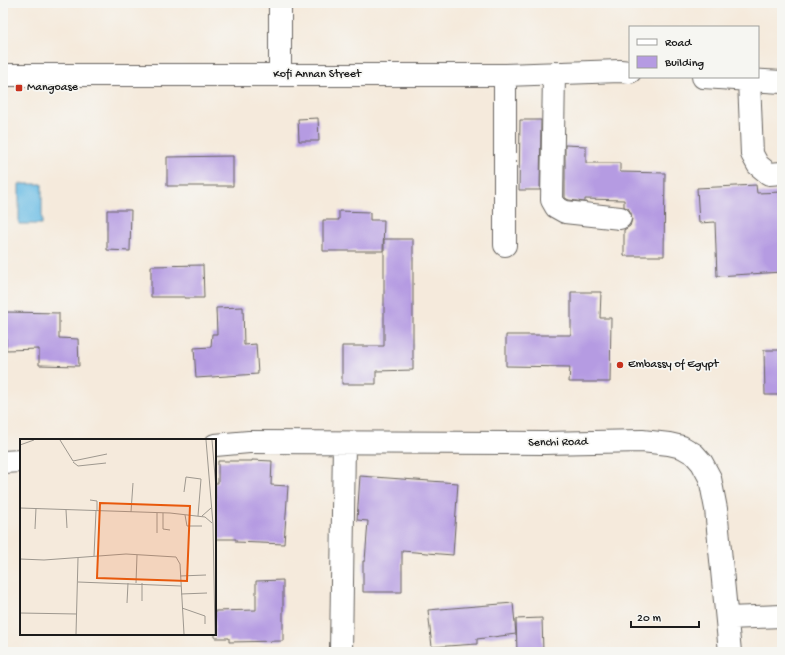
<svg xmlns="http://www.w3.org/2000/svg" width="785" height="655" viewBox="0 0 785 655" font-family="'Gochi Hand',sans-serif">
<rect width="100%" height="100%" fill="#f6f6f2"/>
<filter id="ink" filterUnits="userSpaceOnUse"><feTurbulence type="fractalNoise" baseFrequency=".025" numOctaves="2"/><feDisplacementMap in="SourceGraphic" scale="8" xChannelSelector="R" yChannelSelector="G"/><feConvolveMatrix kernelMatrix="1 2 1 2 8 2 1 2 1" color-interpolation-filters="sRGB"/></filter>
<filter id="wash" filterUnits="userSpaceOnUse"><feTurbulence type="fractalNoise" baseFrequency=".012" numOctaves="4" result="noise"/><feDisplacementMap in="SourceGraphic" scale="16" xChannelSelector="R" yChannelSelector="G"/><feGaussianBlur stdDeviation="0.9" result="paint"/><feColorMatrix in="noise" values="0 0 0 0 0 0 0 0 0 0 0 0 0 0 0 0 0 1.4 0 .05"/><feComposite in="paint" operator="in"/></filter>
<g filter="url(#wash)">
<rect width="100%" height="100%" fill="#f5eadc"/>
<!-- water -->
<path fill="#68bbe4" stroke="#426c80" d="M19,184h23v40h-23z"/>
<g id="blocks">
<!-- building -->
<path fill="#b59be2" d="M318,118l1,23h-20l-1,-22z
M520,120h21l-1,70h-21z
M565,145l21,1v17h34v9l45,1 -1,83h-40v-26l6,-4 2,-7 -1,-6 -3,-5 -4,-1v-7l-39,-1v3l-16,-2 -4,-2z
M233,156v30h-66v-29z
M756,185l1,8 25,-1v80l-65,4 -2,-54 -16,1 -2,-35z
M107,210h24l-1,41 -23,-1z
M339,211l31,1v8h14l-1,31h-60v-31h16z
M384,239h29v131l-37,1v13h-34v-38h42z
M203,265l1,33h-19v-1h-34v-31z
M571,292h30l-1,26h11l-1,64h-41l1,-15 -64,-1v-31h65z
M243,307l1,38 12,-1 2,30 -62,4 -2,-30 17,-1 1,-13h5l-1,-26z
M6,312l53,1v25l19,1 1,27 -40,-1v-16l-33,1z
M764,350h18v45h-17z
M252,460l20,1 -1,24 17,1 -4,58 -48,-2v-3h-21v-56h3v-22h34z
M360,476l98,7 -5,72 -51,-4v41h-39v-31h2l3,-40 -11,-1z
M283,580v61l-54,1v-4h-14v-27l41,-1v-29z
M513,603l3,31 -39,5v5l-45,3 -4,-37z
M542,618l1,34h-26l-1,-33z"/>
</g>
</g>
<g filter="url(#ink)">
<use href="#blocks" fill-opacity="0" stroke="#68645f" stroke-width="1"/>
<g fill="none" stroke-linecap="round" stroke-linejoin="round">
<defs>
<path id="minor" d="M554,73l-2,127 4,7 9,5 55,6
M3,75h502l115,-4 10,1
M280,75v-72
M703,77l79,5
M749,80l3,74 6,11 11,9 13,-1
M505,245v-170
M215,445l34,-3 295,1 98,-2 27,3 13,3 12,7 8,9 8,15 6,31 14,143
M3,462l18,-1
M727,618l55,-2
M341,652l3,-209"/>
</defs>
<!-- minor casing -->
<use href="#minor" stroke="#68645f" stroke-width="24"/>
<!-- minor -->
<use href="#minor" stroke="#fff" stroke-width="22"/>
</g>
</g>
<!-- markers -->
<g fill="#c8321e" stroke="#f6f6f2" stroke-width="1.5">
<rect x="15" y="84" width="8" height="8" rx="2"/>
<circle cx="620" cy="365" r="4"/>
</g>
<g text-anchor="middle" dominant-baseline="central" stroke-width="3.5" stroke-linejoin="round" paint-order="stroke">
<!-- street labels -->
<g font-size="12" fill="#1c1c1c" stroke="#f6f6f2">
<text x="317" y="75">Kofi Annan Street</text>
<text transform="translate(558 443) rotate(-1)">Senchi Road</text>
</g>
<!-- poi labels -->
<g font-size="12" fill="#1c1c1c" stroke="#f6f6f2" text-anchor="start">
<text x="27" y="88">Mangoase</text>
<text x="628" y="365">Embassy of Egypt</text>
</g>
</g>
<!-- overview -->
<g transform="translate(20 439)">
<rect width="196" height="196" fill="#f5eadc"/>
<path fill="none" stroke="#9e988f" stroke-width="1" d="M40,1l13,21 34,-7M186,1l7,84 2,110M192,1l4,48M0,6l14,-5M53,23l5,4 28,-3M164,53l2,-15 15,2 -3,37M70,61l7,1v10M0,69l150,5 35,4 7,6M46,71l1,18M111,73l2,-29M143,74v16l7,1M165,76l2,11h15M182,77l9,-8M15,90l1,-21M137,94v-20M74,117l2,-45M0,120l24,1 82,-6 50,3 4,7 4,70M160,137l26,-1M58,143l103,4M116,144l1,-28M161,155l26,-1M122,162v-18M107,164l1,-20M162,169l23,8v8M0,174l57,1M56,195l2,-76"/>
<path fill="#e8590c" fill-opacity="0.15" stroke="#e8590c" stroke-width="2" d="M80,64l90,3 -3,75 -90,-3z"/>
<rect width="196" height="196" fill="none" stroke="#1c1c1c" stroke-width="2"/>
</g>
<!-- margin -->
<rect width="785" height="655" fill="none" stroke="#f6f6f2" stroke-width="16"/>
<!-- legend -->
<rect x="629" y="26" width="130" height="52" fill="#f6f6f2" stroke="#9f9f9c"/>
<rect x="637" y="39" width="20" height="6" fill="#ffffff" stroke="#9f9f9c"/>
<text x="665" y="46" font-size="12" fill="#1c1c1c">Road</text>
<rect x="637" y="56" width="20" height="12" fill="#b59be2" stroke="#9f9f9c"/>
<text x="665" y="66" font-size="12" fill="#1c1c1c">Building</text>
<!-- scale -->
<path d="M631 621v6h68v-6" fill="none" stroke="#1c1c1c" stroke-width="2"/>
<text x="637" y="621" font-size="12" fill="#1c1c1c" stroke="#f6f6f2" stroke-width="3" paint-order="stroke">20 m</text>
</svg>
